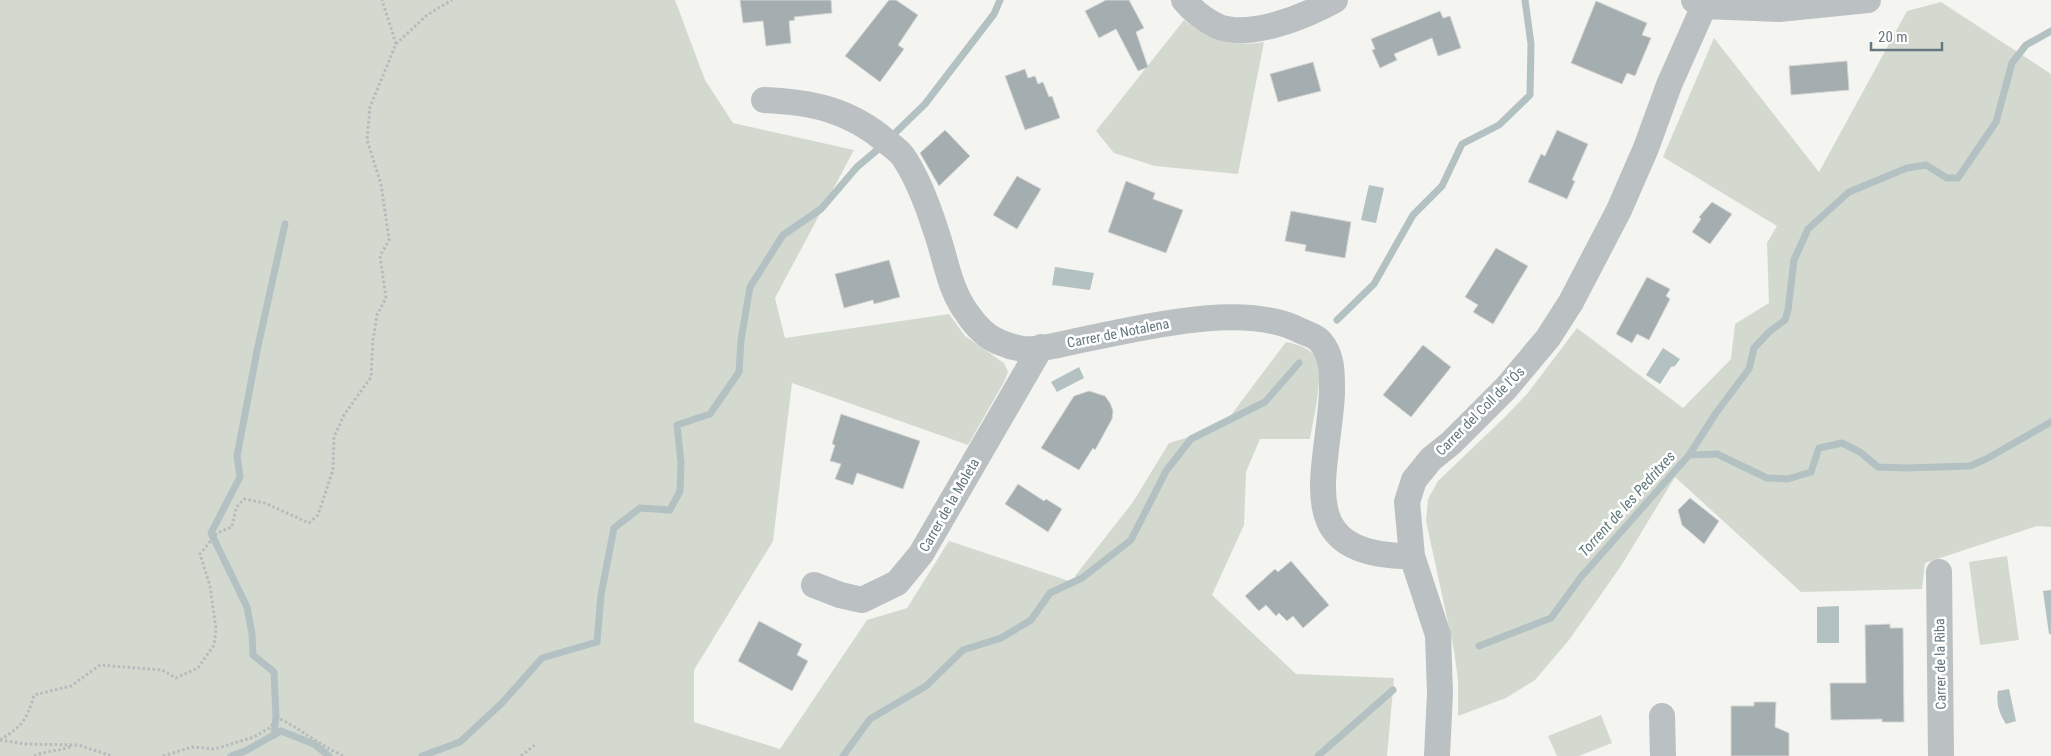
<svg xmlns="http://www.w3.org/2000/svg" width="2051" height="756" viewBox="0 0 2051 756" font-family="'Roboto Condensed',sans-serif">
<rect width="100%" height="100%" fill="#f4f4f0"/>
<!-- green -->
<path fill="#d4d9d0" d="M0,0h675l30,80 28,43 121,27 -79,148 10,40 164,-24 16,22 39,27 4,9 -4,10 -36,63 -176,-62 -19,158 -79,129v52l86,27 87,-129 40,-12 42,-67 123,41 6,-4 -3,-2 58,-74 36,-59 53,-16 64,-85c10,2 21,5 28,13 12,15 -1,65 -4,84h-50l-14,33 -2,53 -32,70 84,79 98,4 -7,78h-1387z
M1941,2l110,72v453l-14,-1 -112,37 -3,26 -121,3 -126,-115 -54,89 -52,74 -34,40 -29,18 -48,18v-36l-4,-30 -28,-129 2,-22 10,-18 67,-64 22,-23 50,-66 106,80 48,-49 4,-35 34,-21 -2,-60 10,-17 -114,-69 51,-119 105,134 88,-161z
M1184,20c23,20 49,27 80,22l-26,132 -83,-8 -41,-13 -18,-22z
M2007,556l12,84 -39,5 -11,-83z
M1601,715l11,28 -33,13h-22l-9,-20z"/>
<!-- water -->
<path fill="#b3c1c3" d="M1369,185l15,3 -8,35 -15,-3z
M1055,267l39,6 -4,17 -38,-5z
M1663,348l17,11 -5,7 -4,1 -11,17 -14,-9z
M1079,367l5,11 -27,14 -6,-10z
M2051,590v44h-2l-6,-43z
M1839,606v37h-22v-36z
M2009,689l7,32 -10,3c-7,-11 -10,-21 -8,-33z"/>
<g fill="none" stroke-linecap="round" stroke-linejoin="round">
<!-- stream -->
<path stroke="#b3c1c3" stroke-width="7" d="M890,138l35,-34 69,-90 6,-14
M1337,320l37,-36 39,-69 29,-29 20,-42 37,-19 31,-30 1,-51 -6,-44
M1689,455l27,-42 33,-44 5,-21 15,-16 16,-12 3,-10 6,-50 14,-31 41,-37 58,-24 19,-3 21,13h11l38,-56 16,-59 14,-18 25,-14
M1479,646l72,-28 30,-41 108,-122 28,-1 50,24 21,1 23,-7 8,-24 23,-5 18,9 18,15 28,1 64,-2 16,-7 65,-37
M274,735l2,-18 -2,-45 -21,-17 -1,-21 -5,-27 -36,-74 29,-56 -3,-21 20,-105 28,-127
M231,756l14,-5 36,-20 33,13 15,12
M422,756l38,-14 42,-39 40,-45 55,-16 4,-47 13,-67 26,-20 30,2 10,-19 1,-28 -4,-38 33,-11 29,-42 2,-32 9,-53 33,-52 38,-26 36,-42 26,-22
M843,756l27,-37 56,-33 37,-36 38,-12 30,-18 19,-27 32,-15 49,-38 35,-69 25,-32 74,-37 34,-39
M1318,756l75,-66"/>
</g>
<!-- building -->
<path fill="#a4adb0" stroke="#d5d5d3" d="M740,0h91l1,13 -38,4 1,3 -6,1 2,22 -25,3 -3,-25 -20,2z
M889,0h7l22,15 -20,30 6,4 -24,33 -35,-26z
M1106,0h23l15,28 -8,4 12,35 -10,4 -22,-42 -17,9 -14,-27z
M1596,1l51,22 -5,12 9,3 -16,38 -8,-3 -5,11 -51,-21z
M1440,11l3,7 7,-2 11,32 -23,8 -6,-18 -38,16 3,6 -17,8 -8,-18 3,-1 -4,-10z
M1847,61l2,29 -58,5 -2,-29z
M1313,62l8,29 -43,11 -8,-28z
M1025,69l3,9 7,-2 3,8 5,-2 6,15 3,-1 8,22 -35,12 -20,-54z
M945,130l25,26 -31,30 -19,-33z
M1557,130l31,14 -16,36 3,1 -8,18 -39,-17 13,-28 4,2z
M1017,176l24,13 -24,40 -24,-14z
M1126,181l29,12 -2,6 30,11 -17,43 -58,-21z
M1712,202l20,12 -22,30 -18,-12 9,-13 -2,-2z
M1291,211l60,11 -6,36 -40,-7 1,-6 -21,-4z
M1496,248l32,18 -35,58 -20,-12 5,-7 -13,-8z
M889,260l11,37 -26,7 -1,-4 -29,8 -9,-34z
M1647,277l23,12 -4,7 4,3 -21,41 -12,-6 -5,9 -16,-9z
M1423,345l28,22 -40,50 -28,-22z
M1089,391l16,5 5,7 3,8 -1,8 -17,31 -2,-2 -14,22 -38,-22 33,-52z
M841,414l79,27 -17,48 -46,-16 -4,12 -18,-6 6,-15 -11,-3 5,-16 -3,-1z
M1018,484l26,17 2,-2 16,10 -14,23 -43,-28z
M1690,498l29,23 -15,23 -22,-19 -4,-15z
M1291,561l38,44 -26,23 -10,-12 -6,5 -8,-8 -3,3 -10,-11 -7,6 -14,-15 30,-27 3,3z
M759,621l43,23 -5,11 11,6 -16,30 -54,-30z
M1890,624v4h13l1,94h-22v-3l-51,1 -1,-37h36l-1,-58z
M1754,702h22l-1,25 14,6v23h-58v-50h23z"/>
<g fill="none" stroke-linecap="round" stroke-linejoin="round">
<!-- path -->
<path stroke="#b7babc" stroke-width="3" stroke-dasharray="2.5 2.5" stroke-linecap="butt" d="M396,44l31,-29 25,-15
M0,740c22,-14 27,-20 34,-45l37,-9 29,-21 62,5 14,8 22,-10 16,-23 2,-16 -6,-43 -10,-32 17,-21 15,-6 4,-19 8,-9 21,4 44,20 9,-8 15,-45 1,-33 10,-22 27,-38 2,-37 4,-25 9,-17 -6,-42 9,-16 -8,-56 -14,-44 3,-33 26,-63 -14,-44
M0,740l25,4 53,1 34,11
M34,756c12,-5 24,-5 36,-9
M163,756l29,-9 23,2 39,-12 17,-10 5,-10c24,11 44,29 68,39
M521,756l15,-12"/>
<!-- minor -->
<path stroke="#bbc0c2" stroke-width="26" d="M1184,0c9,11 20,20 33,26 32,14 89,-10 118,-26
M1694,0l10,6 75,3 89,-9
M764,100c48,2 86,10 123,42 5,4 11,8 15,13 15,21 26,51 34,76 10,28 13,58 31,82 8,12 19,24 32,29 7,3 17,6 24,7 15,2 47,-7 63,-10 59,-12 158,-37 213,-9 6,3 17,6 21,11 13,15 12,33 12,52 -4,81 -43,164 80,163
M1939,572l2,184
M814,585l26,10 22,5 35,-17 24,-29 120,-207
M1662,716l1,40
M1437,756l3,-63 -2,-58 -26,-79 -5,-54 7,-22 17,-21 20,-16 55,-55 42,-50 23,-36 48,-92 27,-62 23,-63 35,-79"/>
</g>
<g text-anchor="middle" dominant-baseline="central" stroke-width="5" stroke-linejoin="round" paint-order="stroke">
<!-- street labels -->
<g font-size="14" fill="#65787f" stroke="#fff">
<text transform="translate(1118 333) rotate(-11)">Carrer de Notalena</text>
<text transform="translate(1480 411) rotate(-45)">Carrer del Coll de l'Ós</text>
<text transform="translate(949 505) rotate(-60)">Carrer de la Moleta</text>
<text transform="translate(1940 664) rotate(-91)">Carrer de la Riba</text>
</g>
<!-- water labels -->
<g font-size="15" font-style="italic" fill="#617a7d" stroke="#fff">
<text transform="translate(1627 504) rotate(-48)">Torrent de les Pedritxes</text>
</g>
</g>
<!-- scale -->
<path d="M1871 42v8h71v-8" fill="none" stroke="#65787f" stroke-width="2.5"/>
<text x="1878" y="42" font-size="15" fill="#65787f" stroke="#ffffff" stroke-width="4" paint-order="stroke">20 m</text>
</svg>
